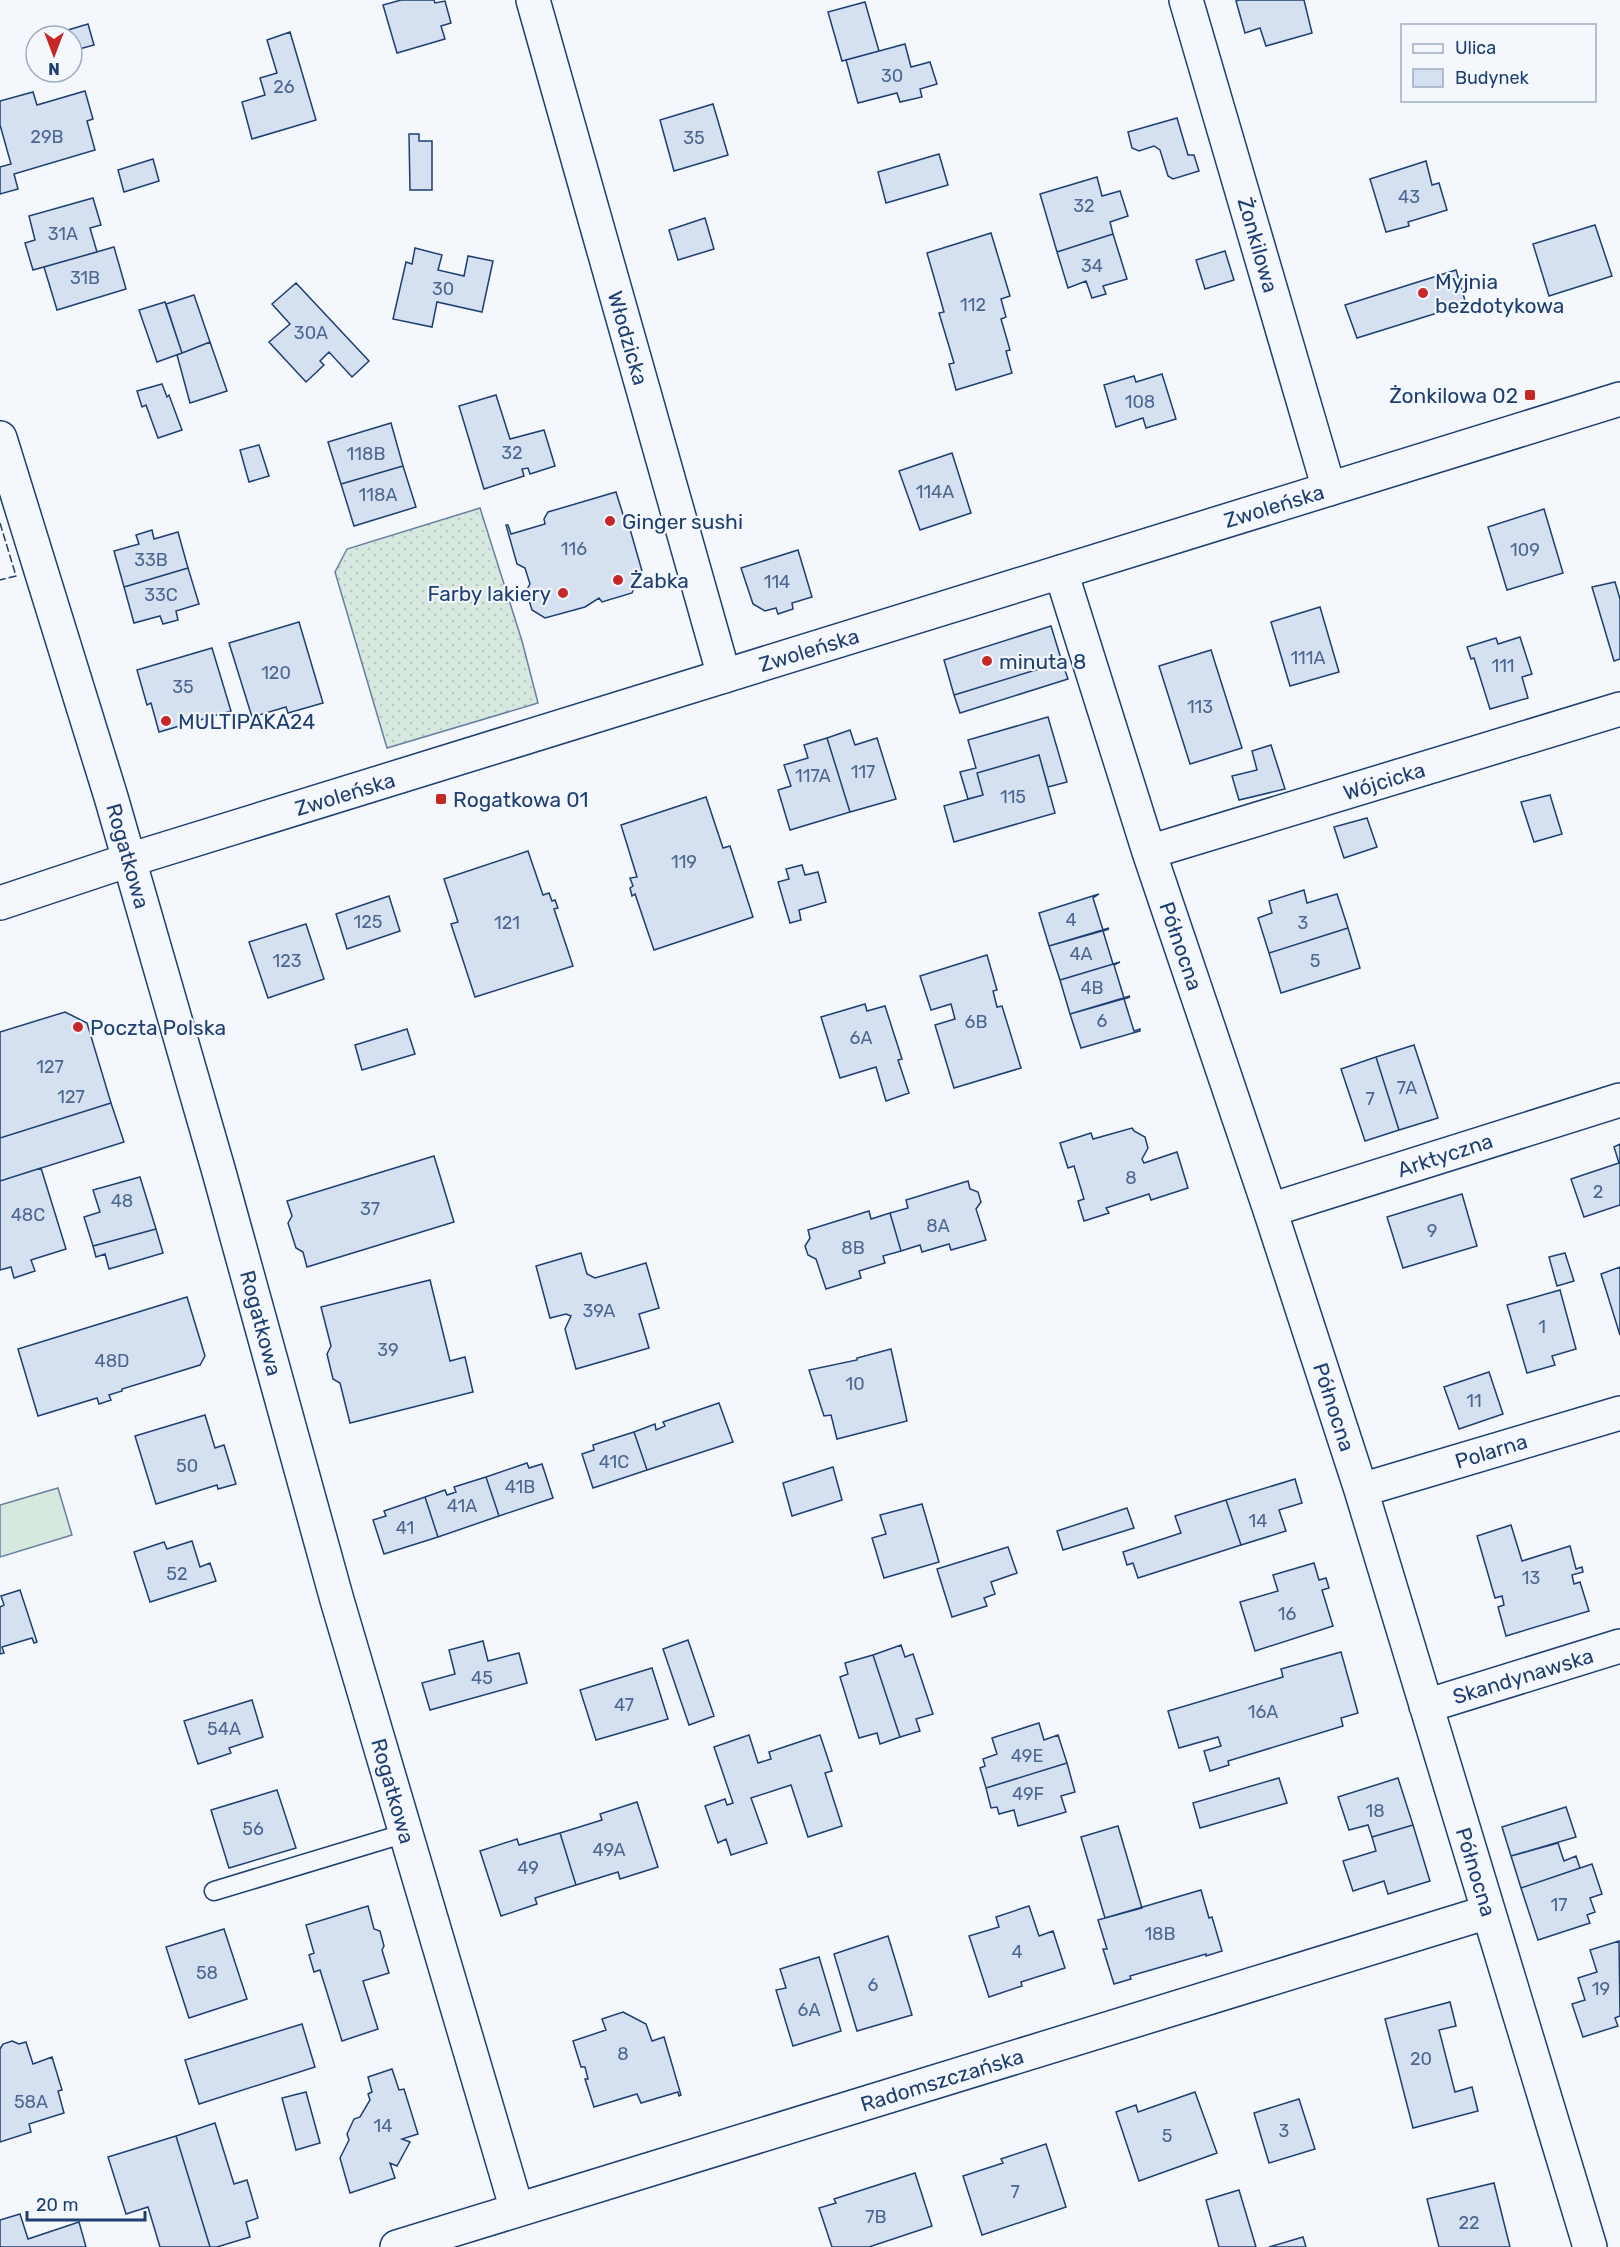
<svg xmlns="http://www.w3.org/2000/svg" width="1620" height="2247" viewBox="0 0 1620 2247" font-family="Rubik,sans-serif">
<defs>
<pattern id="grass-dots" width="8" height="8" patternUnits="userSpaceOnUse" patternTransform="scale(1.5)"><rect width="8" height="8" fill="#d7e8df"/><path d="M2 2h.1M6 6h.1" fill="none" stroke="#b8c8c3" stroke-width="1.8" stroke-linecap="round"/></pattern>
</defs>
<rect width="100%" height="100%" fill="#f4f7fb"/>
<!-- grass -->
<path fill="url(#grass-dots)" stroke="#687fa3" stroke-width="1.5" d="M480,508l42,133 16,62 -151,45 -52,-176 12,-23z"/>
<!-- pitch -->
<path fill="#d7e8df" stroke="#687fa3" stroke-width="1.5" d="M58,1488l14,47 -72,22v-52z"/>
<!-- building -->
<path fill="#d5e0f0" stroke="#1d3f73" stroke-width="1.5" d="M401,0h33l1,3 10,-2 6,22 -10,3 4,13 -48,14 -14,-48z
M1239,0h65l8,33 -46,13 -6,-18 -15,5 -9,-32z
M865,2l14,49 -37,10 -14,-49z
M88,24l6,21 -22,6v-15h-24z
M290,32l26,88 -64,19 -10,-37 23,-7 -5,-17 17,-5 -10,-33z
M905,44l6,23 19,-5 7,22 -17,5 2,8 -22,5 -3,-9 -39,10 -12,-43z
M85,91l8,28 -6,2 8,29 -81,24 4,15 -18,5v-27l11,-3 -11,-39v-24l33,-9 4,13z
M713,104l15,51 -54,16 -14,-51z
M1177,118l11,37h6l5,16 -26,8 -5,-3 -8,-26 -6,-4 -15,5 -7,-3 -4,-16z
M409,134h10v7h13v49h-22z
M939,154l9,31 -62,18 -8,-31z
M153,159l6,22 -35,11 -6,-22z
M1426,161l6,24 7,-2 8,27 -39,12 1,4 -23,6 -16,-53z
M1097,177l5,19 18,-5 8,25 -18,6 3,12 -56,18 -17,-58z
M93,198l8,27 -11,3 7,24 -64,18 -8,-27 10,-3 -6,-24z
M705,218l9,31 -36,11 -9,-30z
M1595,225l17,51 -63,20 -16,-52z
M991,233l19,63 -9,3 5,18 -5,2 9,31 -4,1 6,22 -56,17 -7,-26 5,-1 -15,-50 5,-1 -17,-59z
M1113,234l14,45 -24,7 3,8 -14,4 -6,-17 -18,7 -11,-36z
M114,247l12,42 -69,21 -13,-43z
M415,248l27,7 -4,15 26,6 4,-20 25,5 -11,51 -45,-10 -5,25 -39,-8 13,-57 6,2z
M1225,251l9,29 -29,9 -9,-29z
M1456,270l10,34 -109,34 -12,-33z
M296,283l73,78 -17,16 -23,-25 -9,9 4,4 -18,17 -37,-40 21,-18 -18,-20z
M194,295l16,47 -28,11 -16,-49z
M165,302l17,51 -25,9 -18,-52z
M210,342l17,49 -37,12 -13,-48z
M1162,374l14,45 -30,9 -3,-10 -27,9 -12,-42 30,-9 2,6z
M162,384l5,13 2,-2 13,35 -24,8 -12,-33 -4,2 -5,-16z
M496,395l14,44 34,-9 11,36 -25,8 -2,-6 -6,1 2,7 -40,13 -25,-83z
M391,423l12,43 -62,18 -13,-42z
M259,445l10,31 -20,6 -9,-32z
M952,453l19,60 -51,17 -21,-59z
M403,466l13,41 -62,19 -13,-42z
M616,492l9,29 3,1 14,49 -10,22 -30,9 -3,-4 -14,9 -40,11 -13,-8 -6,-19 4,-7 -5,-16 -8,-4 -11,-39h2l3,9 34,-10 -1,-5 4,-7z
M1544,509l19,64 -56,17 -19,-63z
M152,530l2,9 24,-7 10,36 -64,19 -10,-36 25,-7 -3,-9z
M798,550l14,47 -20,6 1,6 -15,5 -2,-6 -11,3 -12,-7 -12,-36z
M188,568l11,36 -23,7 2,9 -15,4 -3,-8 -26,7 -10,-36z
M1615,582l5,17v60l-6,2 -22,-74z
M1320,607l19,65 -49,14 -19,-64z
M299,622l24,81 -35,10 -2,-6 -34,10 -23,-74z
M1051,626l11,36 -108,33 -10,-35z
M1520,637l12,37 -10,3 6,21 -38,11 -16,-51 -3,1 -4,-12 29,-9 2,6z
M212,648l19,63 -72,21 -8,-29 -4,2 -10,-35z
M1211,650l31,98 -52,16 -31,-98z
M1062,662l6,17 -108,34 -6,-18z
M1048,717l19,65 -19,5 -9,-32 -62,18 6,22 -15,4 -8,-27 16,-4 -8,-28z
M850,730l5,15 22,-7 19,61 -46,13 -23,-74z
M827,738l23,74 -60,18 -12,-40 13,-4 -7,-21 24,-7 -4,-13z
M1271,745l14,44 -46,11 -7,-24 25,-6 -5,-19z
M1039,755l16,58 -101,29 -10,-36 39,-11 -6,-22z
M1550,795l12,39 -28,8 -13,-40z
M706,797l17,51 7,-2 23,71 -99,33 -19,-56 -3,2 -2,-8 3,-2 -3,-8 7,-1 -16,-52z
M1367,818l10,29 -33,11 -10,-31z
M528,851l15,44 6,-2 3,8 3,-1 3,8 -4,1 19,57 -98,31 -24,-73 7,-2 -14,-43z
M802,865l3,10 13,-3 8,30 -27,8 2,10 -11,3 -12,-41 11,-3 -3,-10z
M1304,890l3,13 30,-9 11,34 -79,25 -11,-35 14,-5 -3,-12z
M1099,894l-6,4 10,32 6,-2 -60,18 -10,-33z
M389,896l11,35 -53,18 -11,-35z
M306,924l18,55 -56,19 -19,-56z
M1348,928l12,40 -79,25 -12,-40z
M1109,929l-6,2 10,33 7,-2 -60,18 -11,-34z
M987,955l10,35 -4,1 4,16 5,-1 19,62 -67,20 -19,-63 20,-6 -4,-15 -20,6 -11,-34z
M1120,962l-6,3 10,33 6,-2 -60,18 -10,-34z
M1130,997l-6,2 10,32 6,-2v2l-59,17 -11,-34z
M865,1004l2,7 18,-5 17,53 -4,1 11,33 -23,8 -10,-34 -36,11 -19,-61z
M65,1012l22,11 24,80 -111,35v-106z
M407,1029l8,25 -53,16 -7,-25z
M1414,1045l24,73 -39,12 -23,-73z
M1376,1057l23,73 -34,11 -24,-72z
M111,1103l13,39 -124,39v-43z
M1132,1128l2,3 11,6 3,11 -6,11 2,4 33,-11 11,36 -37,12 -2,-6 -43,14 3,5 -25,8 -6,-20 6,-2 -10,-33 -6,2 -8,-25 31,-10 2,6z
M1620,1144v61l-36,12 -13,-38 48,-16 -5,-16z
M434,1156l20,66 -147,45 -4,-15 -7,-4 -8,-25 4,-7 -5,-15z
M41,1168l25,81 -35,11 4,11 -21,7 -3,-11 -11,3v-89z
M140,1177l16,52 -63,17 -9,-29 16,-5 -7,-22z
M968,1181l2,8 8,3 3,10 -5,7 10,31 -35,10 -2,-6 -27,8 -2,-7 -19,6 -11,-38 18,-5 -2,-8z
M1462,1194l15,52 -74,22 -16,-51z
M869,1211l2,8 19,-6 11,38 -18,5 2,7 -26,8 2,7 -35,11 -10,-30 -8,-4 -3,-9 5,-8 -2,-8z
M156,1229l7,24 -54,16 -4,-15 -9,3 -3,-11z
M581,1253l6,21 8,4 51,-15 13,45 -20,6 10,34 -73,21 -11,-40 6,-13 -5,-2 -16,4 -14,-52z
M1565,1253l9,28 -17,5 -8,-29z
M1620,1267v68l-19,-61z
M430,1280l20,81 15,-4 8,35 -123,31 -10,-40 -7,-4 -6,-25 4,-8 -10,-39z
M1560,1290l16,59 -24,7 3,9 -28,8 -20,-68z
M187,1297l18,59 -5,9 -78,24v2l-13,4 2,5 -12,4 -2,-6 -59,18 -20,-67z
M891,1349l16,72 -70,18 -6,-24 -7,1 -15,-46 48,-10v-2z
M1489,1372l14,42 -44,15 -15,-42z
M719,1403l14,39 -86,28 -13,-38 21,-8 1,6 9,-4 -2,-4z
M205,1415l10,33 9,-3 12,39 -18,5 -1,-4 -61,19 -21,-68z
M634,1432l13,38 -54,18 -11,-34 12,-4 -1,-5z
M527,1463l2,5 13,-4 11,34 -54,18 -13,-39z
M833,1467l9,33 -50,16 -9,-33z
M486,1477l13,39 -61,21 -13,-40 20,-7 2,5 9,-3 -2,-5z
M1295,1479l7,24 -23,7 7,21 -45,14 -15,-45z
M425,1497l13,40 -54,17 -11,-34 13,-4 -2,-5z
M1226,1500l15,45 -103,33 -5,-15 -6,2 -4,-13 58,-19 -6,-17z
M922,1504l17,58 -55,16 -12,-40 14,-4 -6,-19z
M1127,1508l7,20 -71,22 -6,-19z
M1511,1525l11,36 48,-15 6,23 6,-2 1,5 -11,3 2,9 6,-2 9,29 -83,25 -8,-29 6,-2 -2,-9 -7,2 -18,-62z
M192,1541l8,26 10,-4 6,18 -66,21 -16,-50 30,-10 3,7z
M1008,1547l9,26 -26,9 4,12 -11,4 3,8 -35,11 -15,-48z
M1314,1563l5,17 7,-2 3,10 -7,2 11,36 -78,25 -15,-49 38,-11 -5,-16z
M20,1590l17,52 -3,1 -2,-5 -30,9 2,6 -4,1v-47l4,-2 -3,-9z
M688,1640l26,76 -25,9 -26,-76z
M483,1641l5,20 31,-8 8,30 -97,27 -8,-27 33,-9 -6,-24z
M901,1645l4,12 8,-3 20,60 -17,5 4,12 -20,6 -27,-82z
M1341,1652l17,61 -17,5 2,8 -115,35 1,4 -19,6 -6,-20 17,-5 -3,-9 -39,11 -11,-37 115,-34 -2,-8z
M873,1655l27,82 -20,7 -3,-11 -18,5 -19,-61 8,-3 -3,-11z
M652,1668l16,51 -72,21 -16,-50z
M252,1700l11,37 -34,11 2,5 -33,11 -14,-43z
M1039,1723l5,17 14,-5 9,28 -81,25 -6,-20 5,-2 -2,-7 14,-5 -5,-16z
M749,1735l9,28 13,-4 -2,-7 51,-17 12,36 -7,2 17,53 -34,11 -17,-52 -40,13 16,45 -36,12 -5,-16 -8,4 -13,-37 20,-7 2,6 6,-2 -19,-56z
M1067,1763l8,29 -14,4 5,16 -48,14 -4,-16 -15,4 -2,-7 -6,1 -5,-20z
M1279,1778l8,25 -87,25 -7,-25z
M1398,1778l15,47 -41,12 -4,-12 -19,5 -11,-33z
M277,1790l19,58 -67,20 -18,-58z
M637,1802l21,65 -38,12 -2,-7 -42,13 -16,-52 42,-13 -2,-6z
M1566,1807l10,30 -65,19 -9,-29z
M1413,1825l17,56 -42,13 -4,-13 -31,10 -10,-30 33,-10 -4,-14z
M1118,1826l24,82 -37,10 -24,-81z
M560,1833l16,52 -41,13 2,6 -36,12 -21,-65 37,-12 2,6z
M1558,1843l6,18 12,-5 4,12 -59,20 -10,-32z
M1592,1864l10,30 -12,4 5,14 -8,3 3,8 -52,17 -17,-52z
M1201,1890l8,28 3,-1 10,34 -16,5v-2l-76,22 1,3 -17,5 -11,-35h4l-9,-29z
M368,1906l6,23 6,2 4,15 -2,4 7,23 -26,8 15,48 -36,12 -22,-71 -6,2 -5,-17 5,-2 -8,-28z
M1029,1906l10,30 14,-5 12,37 -44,14 1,4 -33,11 -20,-61 30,-9 -3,-10z
M224,1929l23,70 -58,19 -23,-71z
M888,1936l24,79 -55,16 -23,-77z
M1619,1941l1,75 -5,2 3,8 -35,11 -11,-33 13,-4 -7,-22 19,-6 -7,-22z
M819,1957l22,74 -48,15 -17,-56 10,-2 -6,-19z
M1450,2002l6,24 -17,4 16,62 17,-5 6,24 -65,17 -28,-109z
M623,2012l23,12 6,17 12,-4 17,58 -2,1 -1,-4 -37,11 -4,-9 -43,13 -9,-28h3l-3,-12h-4l-8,-26 33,-11 -4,-11z
M302,2024l13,43 -116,37 -14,-44z
M12,2041l7,3 7,-2 7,22 19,-7 10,33 -4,1 6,22 -35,11 2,8 -31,10v-93l3,-5z
M392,2069l7,21 5,-1 14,45 -16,5 8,3 -13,24 -7,-3 5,15 -45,15 -10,-35 9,-18 -2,-6 7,-15 6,-2 10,-17 -2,-6 4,-2 -4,-15z
M306,2092l14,51 -24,7 -14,-52z
M1195,2092l22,61 -78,28 -23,-69 20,-7 2,7z
M1299,2099l16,50 -46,14 -15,-50z
M215,2123l19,61 13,-4 11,38 -12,4 4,15 -33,10h-7l-34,-111z
M176,2136l34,111h-50l-12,-40 -22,7 -18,-57z
M1046,2144l20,63 -84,28 -19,-59 40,-13 -2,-4z
M915,2173l17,53 -63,21h-37l-13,-39 17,-5 -2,-4z
M1494,2183l16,64h-71l-12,-48z
M1239,2190l17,57h-37l-13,-47z
M20,2214l8,25 51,-17 7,25h-86v-27z
M1303,2237l3,10h-37z"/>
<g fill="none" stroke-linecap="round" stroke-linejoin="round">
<defs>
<path id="lane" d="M214,1891l192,-58"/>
<path id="street" d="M533,0l191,676
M1186,0l143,489
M0,438l111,359 108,375 118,428 180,610
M1061,572l88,280 121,358 91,280 229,757
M1149,852l471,-143
M1270,1210l350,-110
M1361,1490l259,-77
M1426,1706l194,-60
M397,2247l1091,-335"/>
<path id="secondary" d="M0,903l129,-43 1491,-461"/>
</defs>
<!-- lane casing -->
<use href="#lane" stroke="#1d3f73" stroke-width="21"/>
<!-- street casing -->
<use href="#street" stroke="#1d3f73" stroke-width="36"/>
<!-- secondary casing -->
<use href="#secondary" stroke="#1d3f73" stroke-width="36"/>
<!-- lane -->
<use href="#lane" stroke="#f4f7fb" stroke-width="18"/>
<!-- street -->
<use href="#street" stroke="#f4f7fb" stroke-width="33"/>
<!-- secondary -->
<use href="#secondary" stroke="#f4f7fb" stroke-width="33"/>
<!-- fence -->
<path stroke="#1d3f73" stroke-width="1.5" stroke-dasharray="8 3" stroke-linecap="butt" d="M0,523l16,53 -16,4"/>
</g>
<!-- markers -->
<g fill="#c62828" stroke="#f4f7fb" stroke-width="2">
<circle cx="1423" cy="293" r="6"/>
<rect x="1524" y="389" width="12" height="12" rx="3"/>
<circle cx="610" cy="521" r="6"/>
<circle cx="618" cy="580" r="6"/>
<circle cx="563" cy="593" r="6"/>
<circle cx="987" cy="661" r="6"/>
<circle cx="166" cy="721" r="6"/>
<rect x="435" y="793" width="12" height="12" rx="3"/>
<circle cx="78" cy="1027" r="6"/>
</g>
<g text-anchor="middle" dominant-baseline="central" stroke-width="4.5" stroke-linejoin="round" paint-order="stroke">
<!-- number labels -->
<g font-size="18" fill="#4b6792">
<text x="892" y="76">30</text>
<text x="284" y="87">26</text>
<text x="47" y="137">29B</text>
<text x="694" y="138">35</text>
<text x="1409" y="197">43</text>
<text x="1084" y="206">32</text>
<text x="63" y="234">31A</text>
<text x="1092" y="266">34</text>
<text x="85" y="278">31B</text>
<text x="443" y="289">30</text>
<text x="973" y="305">112</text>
<text x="311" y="333">30A</text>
<text x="1140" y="402">108</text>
<text x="512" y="453">32</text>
<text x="366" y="454">118B</text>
<text x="935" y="492">114A</text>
<text x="378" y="495">118A</text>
<text x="574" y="549">116</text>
<text x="1525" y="550">109</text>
<text x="151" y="560">33B</text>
<text x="777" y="582">114</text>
<text x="161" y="595">33C</text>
<text x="1308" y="658">111A</text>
<text x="1503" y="666">111</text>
<text x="276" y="673">120</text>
<text x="183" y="687">35</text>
<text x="1200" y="707">113</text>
<text x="863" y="772">117</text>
<text x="813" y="776">117A</text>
<text x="1013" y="797">115</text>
<text x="684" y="862">119</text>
<text x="1071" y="920">4</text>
<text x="368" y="922">125</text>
<text x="507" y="923">121</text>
<text x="1303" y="923">3</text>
<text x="1081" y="954">4A</text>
<text x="287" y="961">123</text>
<text x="1315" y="961">5</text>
<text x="1092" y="988">4B</text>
<text x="1102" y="1021">6</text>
<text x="976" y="1022">6B</text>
<text x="861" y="1038">6A</text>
<text x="50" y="1067">127</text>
<text x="1407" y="1088">7A</text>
<text x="71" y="1097">127</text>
<text x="1370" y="1099">7</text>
<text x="1131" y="1178">8</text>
<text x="1598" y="1192">2</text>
<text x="122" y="1201">48</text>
<text x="370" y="1209">37</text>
<text x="28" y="1215">48C</text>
<text x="938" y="1226">8A</text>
<text x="1432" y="1231">9</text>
<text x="853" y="1248">8B</text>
<text x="599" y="1311">39A</text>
<text x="1542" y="1327">1</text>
<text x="388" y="1350">39</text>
<text x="112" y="1361">48D</text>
<text x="855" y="1384">10</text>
<text x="1474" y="1401">11</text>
<text x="614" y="1462">41C</text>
<text x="187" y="1466">50</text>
<text x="520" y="1487">41B</text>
<text x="462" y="1506">41A</text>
<text x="1258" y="1521">14</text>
<text x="405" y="1528">41</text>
<text x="177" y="1574">52</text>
<text x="1531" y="1578">13</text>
<text x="1287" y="1614">16</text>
<text x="482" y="1678">45</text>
<text x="624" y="1705">47</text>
<text x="1263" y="1712">16A</text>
<text x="224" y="1729">54A</text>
<text x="1027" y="1756">49E</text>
<text x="1028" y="1794">49F</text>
<text x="1375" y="1811">18</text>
<text x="253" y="1829">56</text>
<text x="609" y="1850">49A</text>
<text x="528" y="1868">49</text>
<text x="1559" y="1905">17</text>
<text x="1160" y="1934">18B</text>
<text x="1017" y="1952">4</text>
<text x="207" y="1973">58</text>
<text x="873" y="1985">6</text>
<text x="1601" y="1989">19</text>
<text x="809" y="2010">6A</text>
<text x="623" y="2054">8</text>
<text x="1421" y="2059">20</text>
<text x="31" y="2102">58A</text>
<text x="383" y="2126">14</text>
<text x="1284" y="2131">3</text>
<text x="1167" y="2136">5</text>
<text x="1015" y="2192">7</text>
<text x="876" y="2217">7B</text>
<text x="1469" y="2223">22</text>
</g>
<!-- street labels -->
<g font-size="21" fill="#1d3f73" stroke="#f4f7fb">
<text transform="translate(1258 245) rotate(74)">Żonkilowa</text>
<text transform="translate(628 338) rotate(74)">Włodzicka</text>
<text transform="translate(1274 506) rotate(-17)">Zwoleńska</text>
<text transform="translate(809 650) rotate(-17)">Zwoleńska</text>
<text transform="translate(1384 781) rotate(-17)">Wójcicka</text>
<text transform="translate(345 794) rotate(-17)">Zwoleńska</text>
<text transform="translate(128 856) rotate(74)">Rogatkowa</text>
<text transform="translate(1181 946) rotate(71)">Północna</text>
<text transform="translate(1445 1155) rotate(-18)">Arktyczna</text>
<text transform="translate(261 1323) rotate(75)">Rogatkowa</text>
<text transform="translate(1334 1407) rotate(72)">Północna</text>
<text transform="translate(1491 1451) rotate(-17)">Polarna</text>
<text transform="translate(1523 1676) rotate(-17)">Skandynawska</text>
<text transform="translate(393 1791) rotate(74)">Rogatkowa</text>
<text transform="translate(1476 1872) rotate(73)">Północna</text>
<text transform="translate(942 2080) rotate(-17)">Radomszczańska</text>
</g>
<!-- poi labels -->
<g font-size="21" fill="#1d3f73" stroke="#f4f7fb" text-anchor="start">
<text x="1435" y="281">Myjnia<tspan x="1435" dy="24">bezdotykowa</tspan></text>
<text x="1518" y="395" text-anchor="end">Żonkilowa 02</text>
<text x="622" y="521">Ginger sushi</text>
<text x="630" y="580">Żabka</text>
<text x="551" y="593" text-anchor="end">Farby lakiery</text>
<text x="999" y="661">minuta 8</text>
<text x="178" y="721">MULTIPAKA24</text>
<text x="453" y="799">Rogatkowa 01</text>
<text x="90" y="1027">Poczta Polska</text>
</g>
</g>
<!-- legend -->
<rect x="1401" y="24" width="195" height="78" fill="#f4f7fb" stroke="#9eadc5" stroke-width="1.5"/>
<rect x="1413" y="44" width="30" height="9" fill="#f4f7fb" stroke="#9eadc5" stroke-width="1.5"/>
<text x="1455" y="54" font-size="18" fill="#1d3f73">Ulica</text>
<rect x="1413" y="69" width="30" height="18" fill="#d5e0f0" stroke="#9eadc5" stroke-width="1.5"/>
<text x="1455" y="84" font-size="18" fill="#1d3f73">Budynek</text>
<!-- north arrow -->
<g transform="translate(54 54) rotate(180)"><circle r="28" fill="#f4f7fb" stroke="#9eadc5" stroke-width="1.5"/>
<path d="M0-4.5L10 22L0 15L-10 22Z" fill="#c62828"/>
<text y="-9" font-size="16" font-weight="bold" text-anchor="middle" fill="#1d3f73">N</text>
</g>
<!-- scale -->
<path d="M27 2211v9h118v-9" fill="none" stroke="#1d3f73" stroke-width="3"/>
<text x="36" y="2211" font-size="18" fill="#1d3f73" stroke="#f4f7fb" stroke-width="4.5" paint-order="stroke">20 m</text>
</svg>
